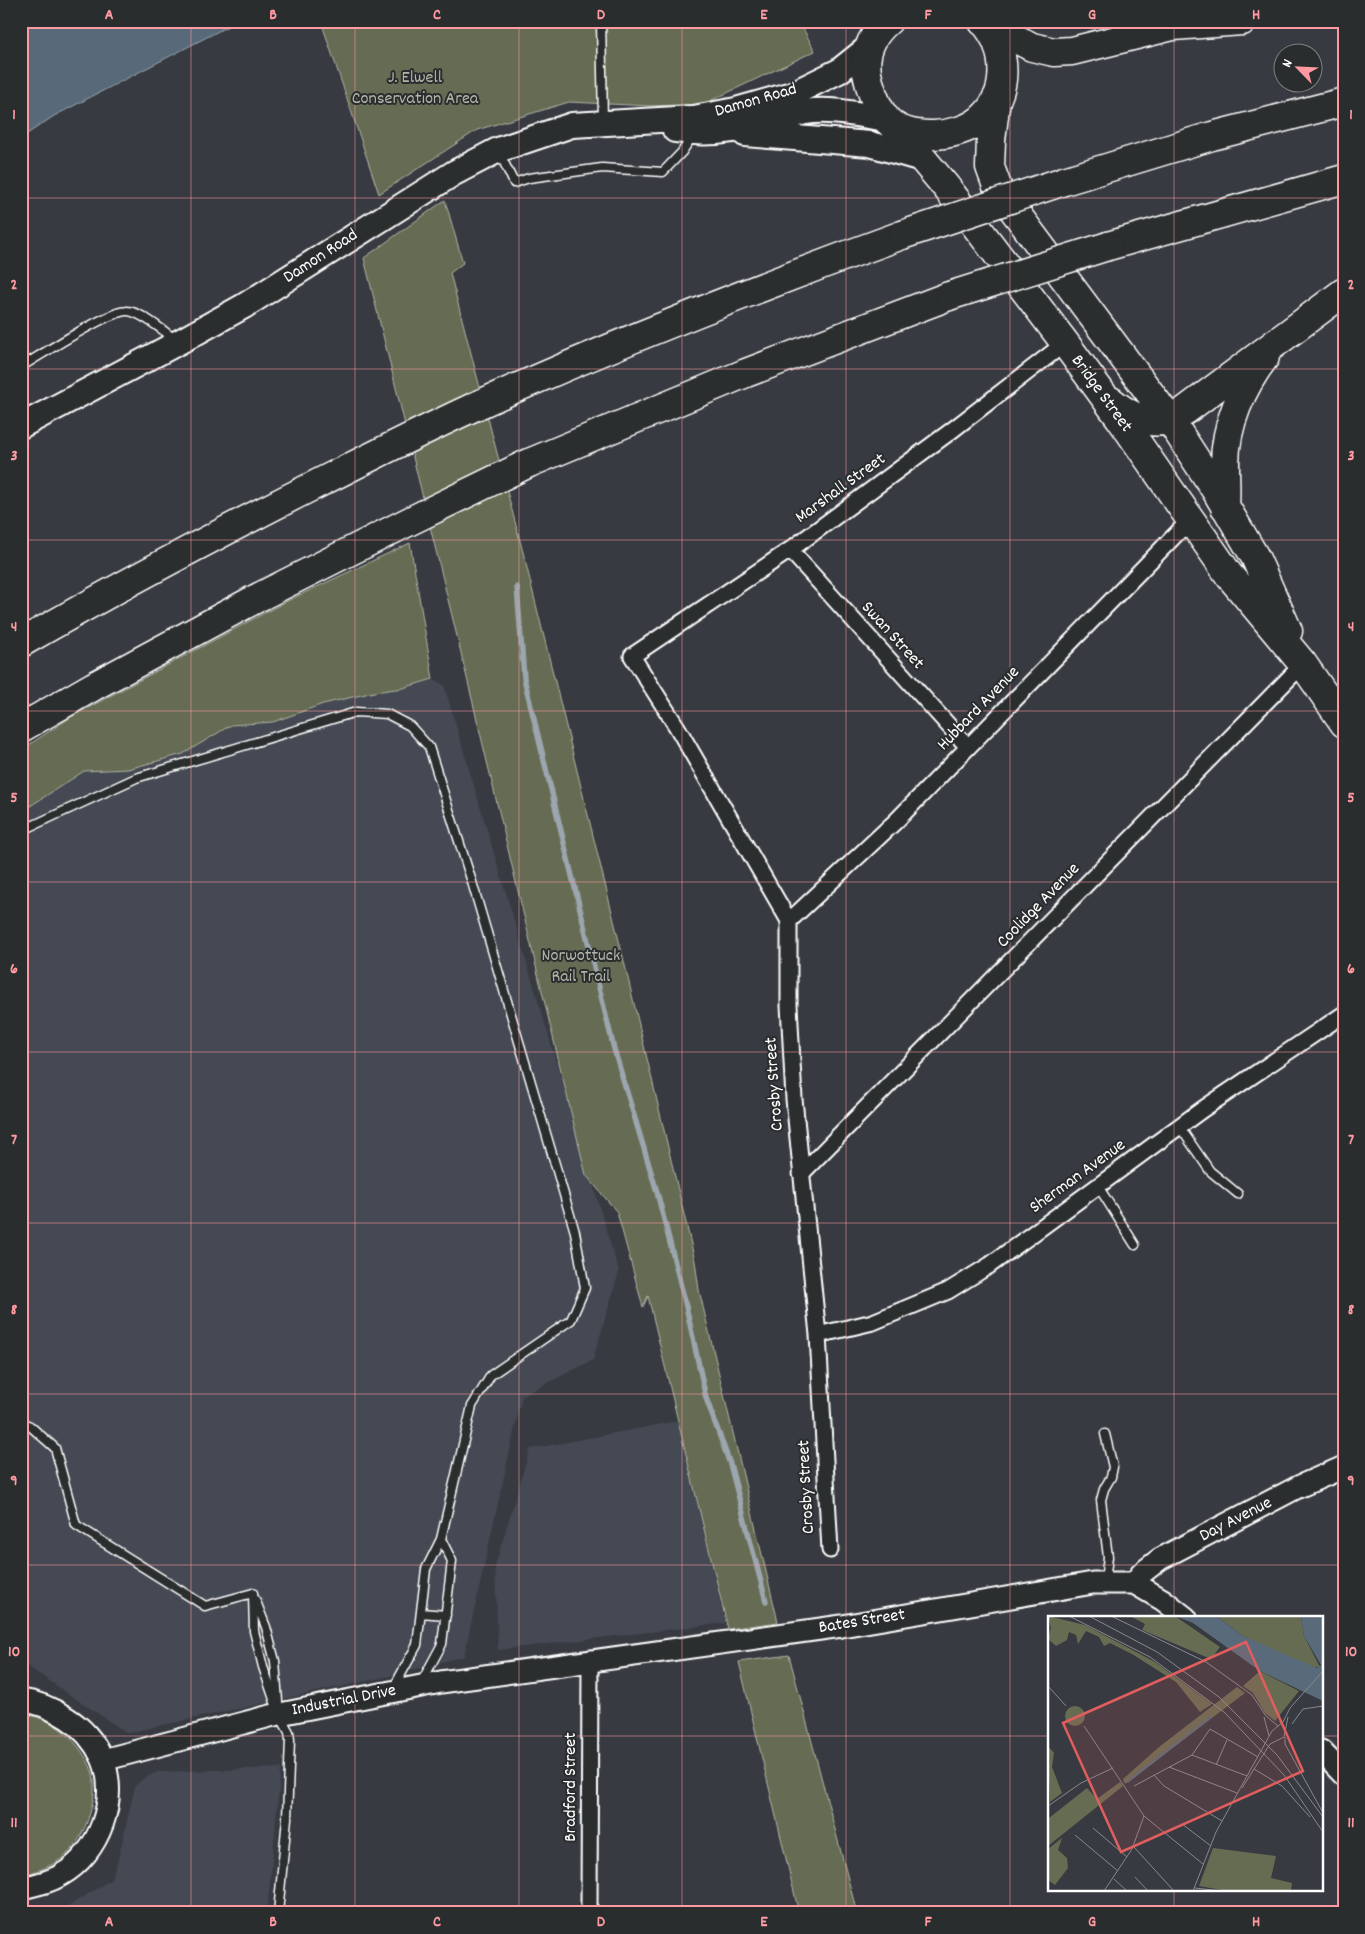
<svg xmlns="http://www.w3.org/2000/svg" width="1365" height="1934" viewBox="0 0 1365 1934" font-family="Dekko,sans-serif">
<rect width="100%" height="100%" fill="#373a41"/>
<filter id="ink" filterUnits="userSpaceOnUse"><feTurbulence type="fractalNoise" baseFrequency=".02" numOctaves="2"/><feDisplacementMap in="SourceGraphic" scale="10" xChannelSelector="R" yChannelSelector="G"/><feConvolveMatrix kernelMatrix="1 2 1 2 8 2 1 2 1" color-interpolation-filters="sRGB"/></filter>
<g filter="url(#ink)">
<!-- built -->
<path fill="#444852" d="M433,679l11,6 175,587 -26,88 -71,36 -58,260 -74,20 -263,57 -106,-71v-850l63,-41 44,-2 55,-15 48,-29 42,-3 50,-18 51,-12 29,-4z
M678,1421l47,202 -227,27 -3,-84 35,-117z
M281,1768l-14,145h-209l52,-33 8,-20 17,-74 9,-8 13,-6z"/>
<!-- green -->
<path fill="#666c52" stroke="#b2b6a8" d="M321,21h478l16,30 -111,53 -54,2 -81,-4 -92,28 -98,64z
M445,200l18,63 -13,10 75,287 97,393 73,308 4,29 79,332 -50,7 -80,-333 -5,11 -26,-95 -31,-37 -131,-547 -91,-370z
M410,543l23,136 -30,9 -29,4 -51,12 -50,18 -42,3 -48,29 -55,15 -44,2 -63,41v-62l50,-33 214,-115z
M789,1655l68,258h-58l-60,-251z
M21,1714c32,2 60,28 71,57 8,24 -7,68 -26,84 -12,11 -29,16 -45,21z"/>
<!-- water -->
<path fill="#596a7a" stroke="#9ba6af" d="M21,21h217l-184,95 -33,22z"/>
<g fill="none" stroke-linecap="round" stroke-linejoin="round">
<!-- stream -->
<path stroke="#9ba6af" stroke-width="5.5" d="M517,587l7,91 90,371 43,143 29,114 20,92 24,66 36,137"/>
<defs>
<path id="lane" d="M601,21l2,99
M499,152l15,31 15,-5 73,-10 61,4 19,-20 11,-17
M21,374l3,-9c20,-12 83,-53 102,-54 13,-1 39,21 50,29
M1332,695l12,-12
M21,831l115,-53 220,-66 31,2 23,12 19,21 43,135 103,350 10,56 -14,32 -80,55 -19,31 -31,133 -15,30 -9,76 -23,42
M1179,1126l31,45 28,23
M1098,1186l37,59
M21,1422l9,4 25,22 21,77 129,81 48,-13
M1105,1580l3,-23 -7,-57 3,-11 7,-12 2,-10 -8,-33
M253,1593l1,38 9,36 16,47 10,18 1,8 -3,78 -9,95
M255,1599l11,28 9,34 3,41
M421,1613l25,2
M421,1683l21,-39 10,-83 -11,-22"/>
<path id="street" d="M790,550l178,197
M789,921l108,-101 293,-300
M801,1174l502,-510
M818,1335l55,-13 75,-31 42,-26 213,-156 141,-95
M830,1550l-12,-215 -24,-236 -5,-94v-84l-112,-194 -45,-71 158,-106 161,-119 114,-88
M589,1913l1,-252"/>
<path id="secondary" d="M1134,1583l8,-10 18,-14 138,-72 46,-20
M21,1700c17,2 32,9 46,18 16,10 27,23 35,40 18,40 -3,96 -41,117 -11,7 -26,10 -40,13
M1321,1751l23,24
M103,1760l167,-44 171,-34 401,-56 251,-43h41l29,17 23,18"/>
<path id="primary" d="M675,130c47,8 85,-5 130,-18 28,-4 54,3 82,7
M745,134l125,10 52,15
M21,426l158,-84 65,-36 210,-133 44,-23 74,-25 122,-7 42,-8 56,-16 47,-23 30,-24"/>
<path id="highway" d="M888,21c-19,16 -26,38 -19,61 4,14 9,28 18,38 21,22 71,18 93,0 31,-25 28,-72 3,-99
M983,22l49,25 22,5 18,-1 101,-25 69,-5
M996,99l-5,41 -1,27 8,22 172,231 45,69 40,68 33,74
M896,127l51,61 118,155 55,75 109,157 74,89 41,59
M1064,181l148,-45 132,-34
M1108,246l236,-67
M1111,401c16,13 37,25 58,19 6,-2 12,-7 17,-10l158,-118
M1225,507c1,-15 0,-29 0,-43 0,-39 17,-77 40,-107
M21,643c95,-55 191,-106 288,-155 66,-33 131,-67 198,-96 130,-57 262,-109 395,-157
M21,728l73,-42 167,-90 151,-76 117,-57 217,-90 203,-77"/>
</defs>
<!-- lane casing -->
<use href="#lane" stroke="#fff" stroke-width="11"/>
<!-- street casing -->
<use href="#street" stroke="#fff" stroke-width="19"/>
<!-- secondary casing -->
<use href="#secondary" stroke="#fff" stroke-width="25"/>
<!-- primary casing -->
<use href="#primary" stroke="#fff" stroke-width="28"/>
<!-- highway casing -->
<use href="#highway" stroke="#fff" stroke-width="31"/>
<!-- lane -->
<use href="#lane" stroke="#2a2d2e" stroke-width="8"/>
<!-- street -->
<use href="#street" stroke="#2a2d2e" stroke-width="15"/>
<!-- secondary -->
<use href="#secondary" stroke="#2a2d2e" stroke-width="21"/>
<!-- primary -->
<use href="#primary" stroke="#2a2d2e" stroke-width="24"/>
<!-- highway -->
<use href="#highway" stroke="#2a2d2e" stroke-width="28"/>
<defs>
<path id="highway-bridge" d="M902,235l162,-54
M949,296l159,-50"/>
</defs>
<!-- highway-bridge casing -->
<use href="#highway-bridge" stroke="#fff" stroke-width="31" stroke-linecap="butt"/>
<!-- highway-bridge -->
<use href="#highway-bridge" stroke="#2a2d2e" stroke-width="28"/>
</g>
</g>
<!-- grid -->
<path fill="none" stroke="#ff9aa2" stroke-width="1" stroke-opacity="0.55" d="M191,21v1892M355,21v1892M519,21v1892M682,21v1892M846,21v1892M1010,21v1892M1174,21v1597M21,198h1323M21,369h1323M21,540h1323M21,711h1323M21,882h1323M21,1052h1323M21,1223h1323M21,1394h1323M21,1565h1323M21,1736h1028M1321,1736h23M1174,1890v23"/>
<g text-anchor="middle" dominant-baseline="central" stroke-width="4" stroke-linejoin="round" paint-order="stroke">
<!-- park labels -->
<g font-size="18" fill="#b2b6a8" stroke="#2a2d2e">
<text x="415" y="78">J. Elwell<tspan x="415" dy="21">Conservation Area</tspan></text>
<text x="581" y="956">Norwottuck<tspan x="581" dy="21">Rail Trail</tspan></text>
</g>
<!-- street labels -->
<g font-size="18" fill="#fff" stroke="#2a2d2e">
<text transform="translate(756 101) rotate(-16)">Damon Road</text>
<text transform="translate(321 257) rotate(-33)">Damon Road</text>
<text transform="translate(1101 394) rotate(54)">Bridge Street</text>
<text transform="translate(841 489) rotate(-36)">Marshall Street</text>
<text transform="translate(892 636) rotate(48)">Swan Street</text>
<text transform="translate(979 709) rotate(-46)">Hubbard Avenue</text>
<text transform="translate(1039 906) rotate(-46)">Coolidge Avenue</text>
<text transform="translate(775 1084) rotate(-94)">Crosby Street</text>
<text transform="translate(1078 1177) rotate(-36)">Sherman Avenue</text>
<text transform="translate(807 1487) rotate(-93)">Crosby Street</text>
<text transform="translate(1236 1520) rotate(-27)">Day Avenue</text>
<text transform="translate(862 1622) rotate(-9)">Bates Street</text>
<text transform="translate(344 1701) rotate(-11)">Industrial Drive</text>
<text transform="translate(571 1787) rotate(-90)">Bradford Street</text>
</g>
</g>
<!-- overview -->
<g transform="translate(1048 1616)">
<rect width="275" height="275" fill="#373a41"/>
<path d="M0,0l37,9 70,37 57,42 -12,8 -24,-30 -44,-28 -22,-11 -6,3 -5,-9 -13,-6 -8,13 -2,-9 -7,-3 -2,8 -11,6 -8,-7 3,-11zM82,0h45l45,31 -9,12 -69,-29 3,-6zM168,0h85l3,20 16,31h-8l-35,-14 -34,-17zM212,55l39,20 -24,30 -10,-8 -12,-20 -10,-7zM189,71l8,6 -120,91 -2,-5 36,-32zM17 100a10 10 0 1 1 20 0a10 10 0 1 1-20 0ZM0,130l6,7 -2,14 10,26 -12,9zM72,166l3,4 -75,60 1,-28 38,-30 10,11zM14,222l-4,12 9,8 1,10 -13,17 -7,-5v-31zM165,232l63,8 -5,22 21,5 -1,8h-64l-28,-5z" fill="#666c52"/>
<path d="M127,0h41l27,20 74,32 4,-3 -17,-29 -3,-20h22v85l-63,-30 -67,-48z" fill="#596a7a"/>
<path fill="none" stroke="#596a7a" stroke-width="2.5" d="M79,166l85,-66"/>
<path fill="none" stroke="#87898d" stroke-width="1" d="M21,0l81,41 74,55 60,63 39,57M41,0l68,36 62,45 58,58 46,62M63,0l95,46 46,33 14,21 12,10M0,70l18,20M216,101l5,19M244,108l11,-15 20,-3M36,110l60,90M237,121v7l37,67M144,139l55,21M168,149l11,-25M121,151l68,26M206,153l28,17 28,31M106,159l10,11 58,35M86,170l58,-31 18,-26 48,28M194,172l28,-44 14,-7 4,-20M0,190l33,-23 32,-15M96,200l59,48M134,208l29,22M45,212l34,29M27,219l43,36M85,230l41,45M87,261l13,14M66,263l13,12M147,272l27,3M56,275l28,-42 12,-33M145,275l23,-59 56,-101 11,-9 7,-14 33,-37"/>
<path fill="#e05e5e" fill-opacity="0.15" stroke="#e05e5e" stroke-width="2.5" d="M198,26l57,129 -182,81 -58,-129z"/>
<rect width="275" height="275" fill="none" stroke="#fff" stroke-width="2.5"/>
</g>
<!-- margin -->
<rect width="1365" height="1934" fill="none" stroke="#2a2d2e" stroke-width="55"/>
<!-- north arrow -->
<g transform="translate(1298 68) rotate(294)"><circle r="24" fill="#2a2d2e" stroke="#7f8182"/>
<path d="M0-4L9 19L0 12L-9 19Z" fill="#ff9aa2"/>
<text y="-8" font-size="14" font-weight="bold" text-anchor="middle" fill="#ffffff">N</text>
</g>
<rect x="28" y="28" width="1310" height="1878" fill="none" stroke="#ff9aa2" stroke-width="2"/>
<g font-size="16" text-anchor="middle" font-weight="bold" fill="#ff9aa2">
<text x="109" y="19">A</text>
<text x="273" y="19">B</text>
<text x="437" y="19">C</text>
<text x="601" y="19">D</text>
<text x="764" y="19">E</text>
<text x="928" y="19">F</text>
<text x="1092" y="19">G</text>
<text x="1256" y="19">H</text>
<text x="14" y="119">1</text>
<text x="1351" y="119">1</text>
<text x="14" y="289">2</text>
<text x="1351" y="289">2</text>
<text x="14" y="460">3</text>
<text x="1351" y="460">3</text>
<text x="14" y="631">4</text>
<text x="1351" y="631">4</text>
<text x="14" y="802">5</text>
<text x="1351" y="802">5</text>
<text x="14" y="973">6</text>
<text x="1351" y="973">6</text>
<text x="14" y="1144">7</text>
<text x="1351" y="1144">7</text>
<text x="14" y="1314">8</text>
<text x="1351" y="1314">8</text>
<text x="14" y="1485">9</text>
<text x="1351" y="1485">9</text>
<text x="14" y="1656">10</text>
<text x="1351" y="1656">10</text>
<text x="14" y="1827">11</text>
<text x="1351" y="1827">11</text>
<text x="109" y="1926">A</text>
<text x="273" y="1926">B</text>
<text x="437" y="1926">C</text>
<text x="601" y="1926">D</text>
<text x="764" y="1926">E</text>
<text x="928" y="1926">F</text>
<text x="1092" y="1926">G</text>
<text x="1256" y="1926">H</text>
</g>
</svg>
